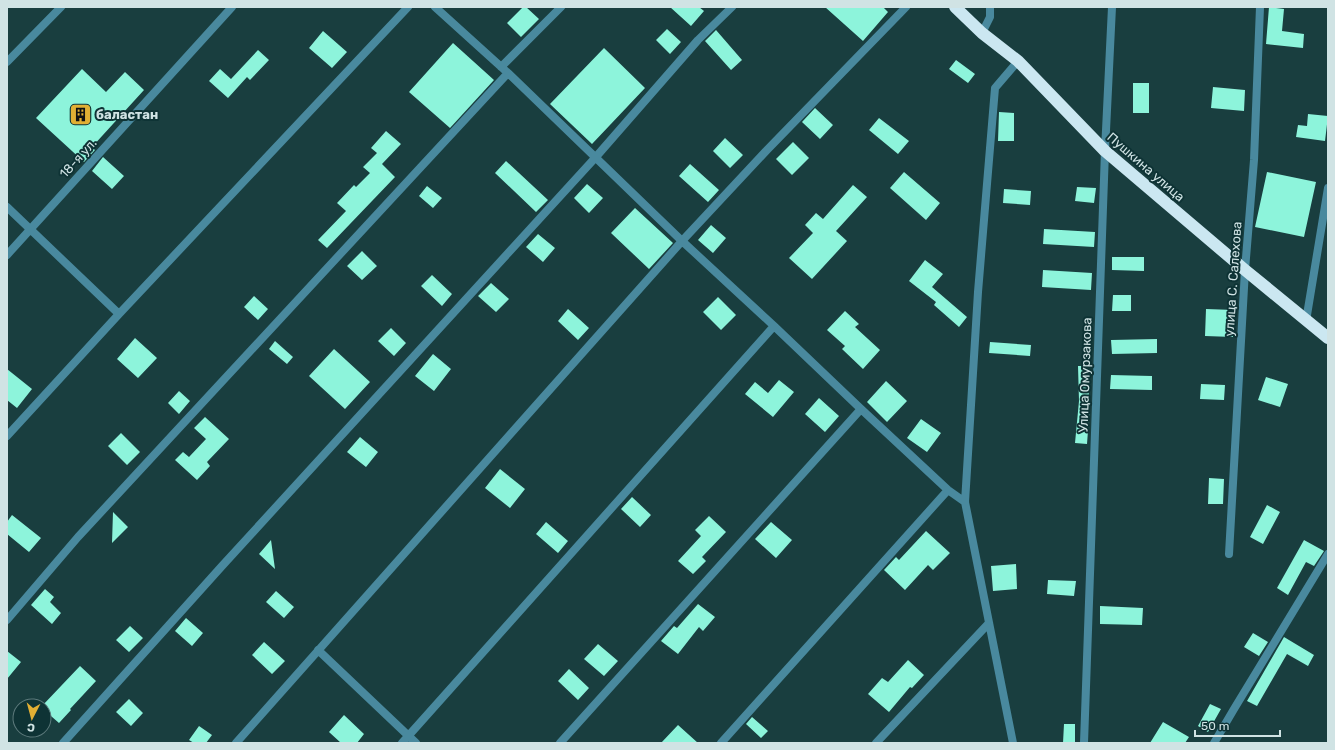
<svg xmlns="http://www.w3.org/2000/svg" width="1335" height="750" viewBox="0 0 1335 750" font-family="Rubik,sans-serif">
<rect width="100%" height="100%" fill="#193e3f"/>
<!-- building -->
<path fill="#8df4db" d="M523,7h3l13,12 -18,18 -14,-14z
M670,7h29l5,4 -13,15z
M825,7h58l5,5 -25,29z
M1269,7l15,2 -2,22 22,3 -1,14 -37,-4z
M667,29l14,13 -11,12 -14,-14z
M716,30l26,30 -11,10 -26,-29z
M323,31l24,21 -15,16 -23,-20z
M453,43l41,37 -44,48 -41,-36z
M604,48l41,40 -53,56 -42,-40z
M258,50l11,10 -19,20 -3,-3 -19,21 -19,-17 11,-12 11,10z
M956,60l19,14 -7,9 -19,-14z
M82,69l24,23 19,-20 19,18 -52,57 3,3 -11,12 -48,-44z
M1133,83h16v30h-16z
M1213,87l32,3 -1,21 -33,-3z
M815,108l18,17 -13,14 -18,-17z
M999,112l15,1v28h-16z
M1308,114l20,2 -3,25 -29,-4 2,-12 9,1z
M879,118l30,23 -11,13 -29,-24z
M386,131l15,13 -19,20 13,13 -68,71 -9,-8 28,-29 -9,-8 17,-18 2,2 14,-14 -7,-6 14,-14 -6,-5z
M725,138l18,17 -13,13 -17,-17z
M793,142l16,16 -17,17 -16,-16z
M103,157l21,19 -12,13 -20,-18z
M506,161l42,39 -12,12 -41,-39z
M690,164l29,26 -11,12 -29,-26z
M904,172l36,31 -14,17 -36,-32z
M1267,172l49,10 -12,55 -49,-10z
M587,184l16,14 -14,15 -15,-15z
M853,185l14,12 -31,34 11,10 -35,38 -23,-21 24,-25 -8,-8 11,-12 7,6z
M427,186l15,12 -9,10 -14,-12z
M1077,187l19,1 -2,15 -19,-2z
M1004,189l27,2 -1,14 -27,-2z
M635,208l38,35 -24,26 -38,-36z
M711,225l15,13 -13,15 -15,-13z
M1044,229l51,3 -1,15 -51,-3z
M538,234l17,14 -12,14 -17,-15z
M362,251l15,15 -15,14 -15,-14z
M1112,257h32v14l-32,-1z
M925,260l18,14 -11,13 35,30 -8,10 -25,-22 2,-3 -27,-21z
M1043,270l49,3 -1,17 -49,-3z
M432,275l20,19 -10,12 -21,-20z
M491,283l18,16 -13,13 -18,-16z
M1113,295h18v16h-19z
M254,296l14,13 -10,11 -14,-13z
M718,297l18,18 -15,15 -18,-18z
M568,309l21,19 -11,12 -20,-19z
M1206,309l28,1 -1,27 -28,-1z
M845,311l14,13 -4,3 25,23 -17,19 -21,-20 3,-3 -18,-16z
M391,328l15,15 -12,13 -16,-15z
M135,338l22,20 -19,20 -21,-19z
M1157,339v14l-45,1 -1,-14z
M275,341l18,16 -6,7 -18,-15z
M990,342l41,3 -1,11 -41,-3z
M334,349l36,33 -25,27 -36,-33z
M433,354l18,15 -17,22 -19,-15z
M1078,366h10l1,38h1l-3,40 -12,-1 4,-42z
M7,369l25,20 -15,19 -10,-8z
M1111,375l41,1v14l-42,-1z
M1266,377l22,7 -8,23 -22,-7z
M779,380l15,12 -21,25 -28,-23 10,-12 13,11z
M886,381l21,20 -20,21 -20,-20z
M1201,384l24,1 -1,15 -24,-1z
M179,391l11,10 -11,13 -11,-11z
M819,398l20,18 -14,16 -20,-18z
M205,417l24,22 -22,23 3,4 -13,14 -22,-20 8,-8 6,5 17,-18 -12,-11z
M921,419l20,14 -14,19 -20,-14z
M121,433l19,19 -13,13 -19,-19z
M360,437l18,15 -12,15 -19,-15z
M500,469l25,20 -15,19 -25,-20z
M1209,478l15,1 -1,25h-15z
M632,497l19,18 -11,12 -19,-18z
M1267,505l13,7 -17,32 -13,-7z
M113,512l15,15 -16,16z
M12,515l29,23 -12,14 -22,-18v-12z
M709,516l17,16 -24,25 4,4 -13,13 -15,-13 23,-25 -6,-6z
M546,522l22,19 -10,12 -22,-19z
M771,522l21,18 -16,18 -21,-19z
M926,531l24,22 -17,17 -5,-5 -23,25 -21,-20 12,-13 3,3z
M271,540l4,29 -16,-15z
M1304,540l20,11 -10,15 -8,-4 -18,33 -11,-7z
M1016,564l1,25 -24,2 -2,-25z
M1048,580l28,1 -2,15 -27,-2z
M45,589l9,8 -4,5 11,11 -9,11 -21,-19z
M276,591l18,16 -10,11 -18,-16z
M698,604l17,13 -12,14 -4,-4 -21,27 -17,-13 13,-15 3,2z
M1100,606l43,2 -1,17 -42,-1z
M186,618l17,15 -11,13 -17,-15z
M130,626l13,12 -14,14 -13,-12z
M1253,633l15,9 -9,14 -15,-9z
M1284,637l30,18 -6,11 -21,-12 -30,52 -10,-5z
M264,642l21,19 -13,13 -20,-19z
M598,644l20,17 -14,15 -20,-17z
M7,651l14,11 -14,17z
M908,660l16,15 -12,13 -2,-1 -21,25 -21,-18 14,-16 6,4z
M80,666l16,15 -26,28 1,1 -12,13 -15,-13v-4h-2z
M569,669l20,19 -11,12 -20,-19z
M129,699l14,14 -12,13 -15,-14z
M1210,704l11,5 -13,23 -10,-6z
M344,715l20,19 -7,9h-16l-12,-11z
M752,717l16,14 -7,7 -15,-14z
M1163,722l26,15 -4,6h-35z
M1064,724h11v19h-12z
M678,725l20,18h-37z
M199,726l13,9 -6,8h-12l-5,-3z"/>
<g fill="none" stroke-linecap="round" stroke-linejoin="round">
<!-- street -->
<path stroke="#49899e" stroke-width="8" d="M435,7l73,66 174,168 92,85 87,83 87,81 17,12
M982,33l8,-16v-10
M7,62l54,-55
M501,67l60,-60
M7,207l112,107
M7,255l225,-248
M1306,321l22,-133
M7,436l112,-122 289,-307
M1229,554l16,-284 9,-110 6,-153
M7,620l71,-83 430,-464
M318,650l98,93
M63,743l159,-177 373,-408 103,-118 34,-33
M236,743l446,-502 85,-91 139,-143
M402,743l372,-417
M560,743l301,-334
M721,743l227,-253
M876,743l113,-120
M1013,743l-48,-241 13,-210 17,-204 23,-27
M1084,743l21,-592 7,-144
M1214,743l20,-34 94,-155"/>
<!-- highway -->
<path stroke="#cbe7f1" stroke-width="12" d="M955,7l27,26 36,28 87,90 140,119 83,68"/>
</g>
<!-- icons -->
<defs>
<symbol id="building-square" viewBox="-11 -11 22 22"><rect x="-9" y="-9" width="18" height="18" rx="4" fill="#e1af34" stroke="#0e3335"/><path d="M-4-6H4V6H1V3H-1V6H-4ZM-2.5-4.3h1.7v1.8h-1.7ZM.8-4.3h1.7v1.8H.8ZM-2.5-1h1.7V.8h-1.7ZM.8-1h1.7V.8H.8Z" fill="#111"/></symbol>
</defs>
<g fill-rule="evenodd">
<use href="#building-square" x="68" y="102" width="25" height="25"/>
</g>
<g text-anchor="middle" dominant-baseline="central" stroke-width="4" stroke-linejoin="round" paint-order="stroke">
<!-- poi labels -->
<g font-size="13" font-weight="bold" fill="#d0e3e4" stroke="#0e3335" text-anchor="start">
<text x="96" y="114">баластан</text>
</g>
<!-- street labels -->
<g font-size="13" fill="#d0e3e4" stroke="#0e3335">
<text transform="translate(78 158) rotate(-48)">18-я ул.</text>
<text transform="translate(1146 167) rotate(41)">Пушкина улица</text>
<text transform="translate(1233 279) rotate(-86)">улица С. Салехова</text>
<text transform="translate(1085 375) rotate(-88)">Улица Омурзакова</text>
</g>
</g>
<!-- border -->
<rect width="1335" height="750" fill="none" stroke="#d0e3e4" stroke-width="16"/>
<!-- north arrow -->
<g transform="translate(32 718) rotate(186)"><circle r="19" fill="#0e3335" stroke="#5c797b"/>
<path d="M0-3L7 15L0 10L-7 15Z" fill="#e1af34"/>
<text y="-6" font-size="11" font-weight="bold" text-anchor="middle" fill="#d0e3e4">С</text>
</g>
<!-- scale -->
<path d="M1195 730v6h85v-6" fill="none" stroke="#d0e3e4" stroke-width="2"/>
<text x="1201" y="730" font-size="12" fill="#d0e3e4" stroke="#0e3335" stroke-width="3" paint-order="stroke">50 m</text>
</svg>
